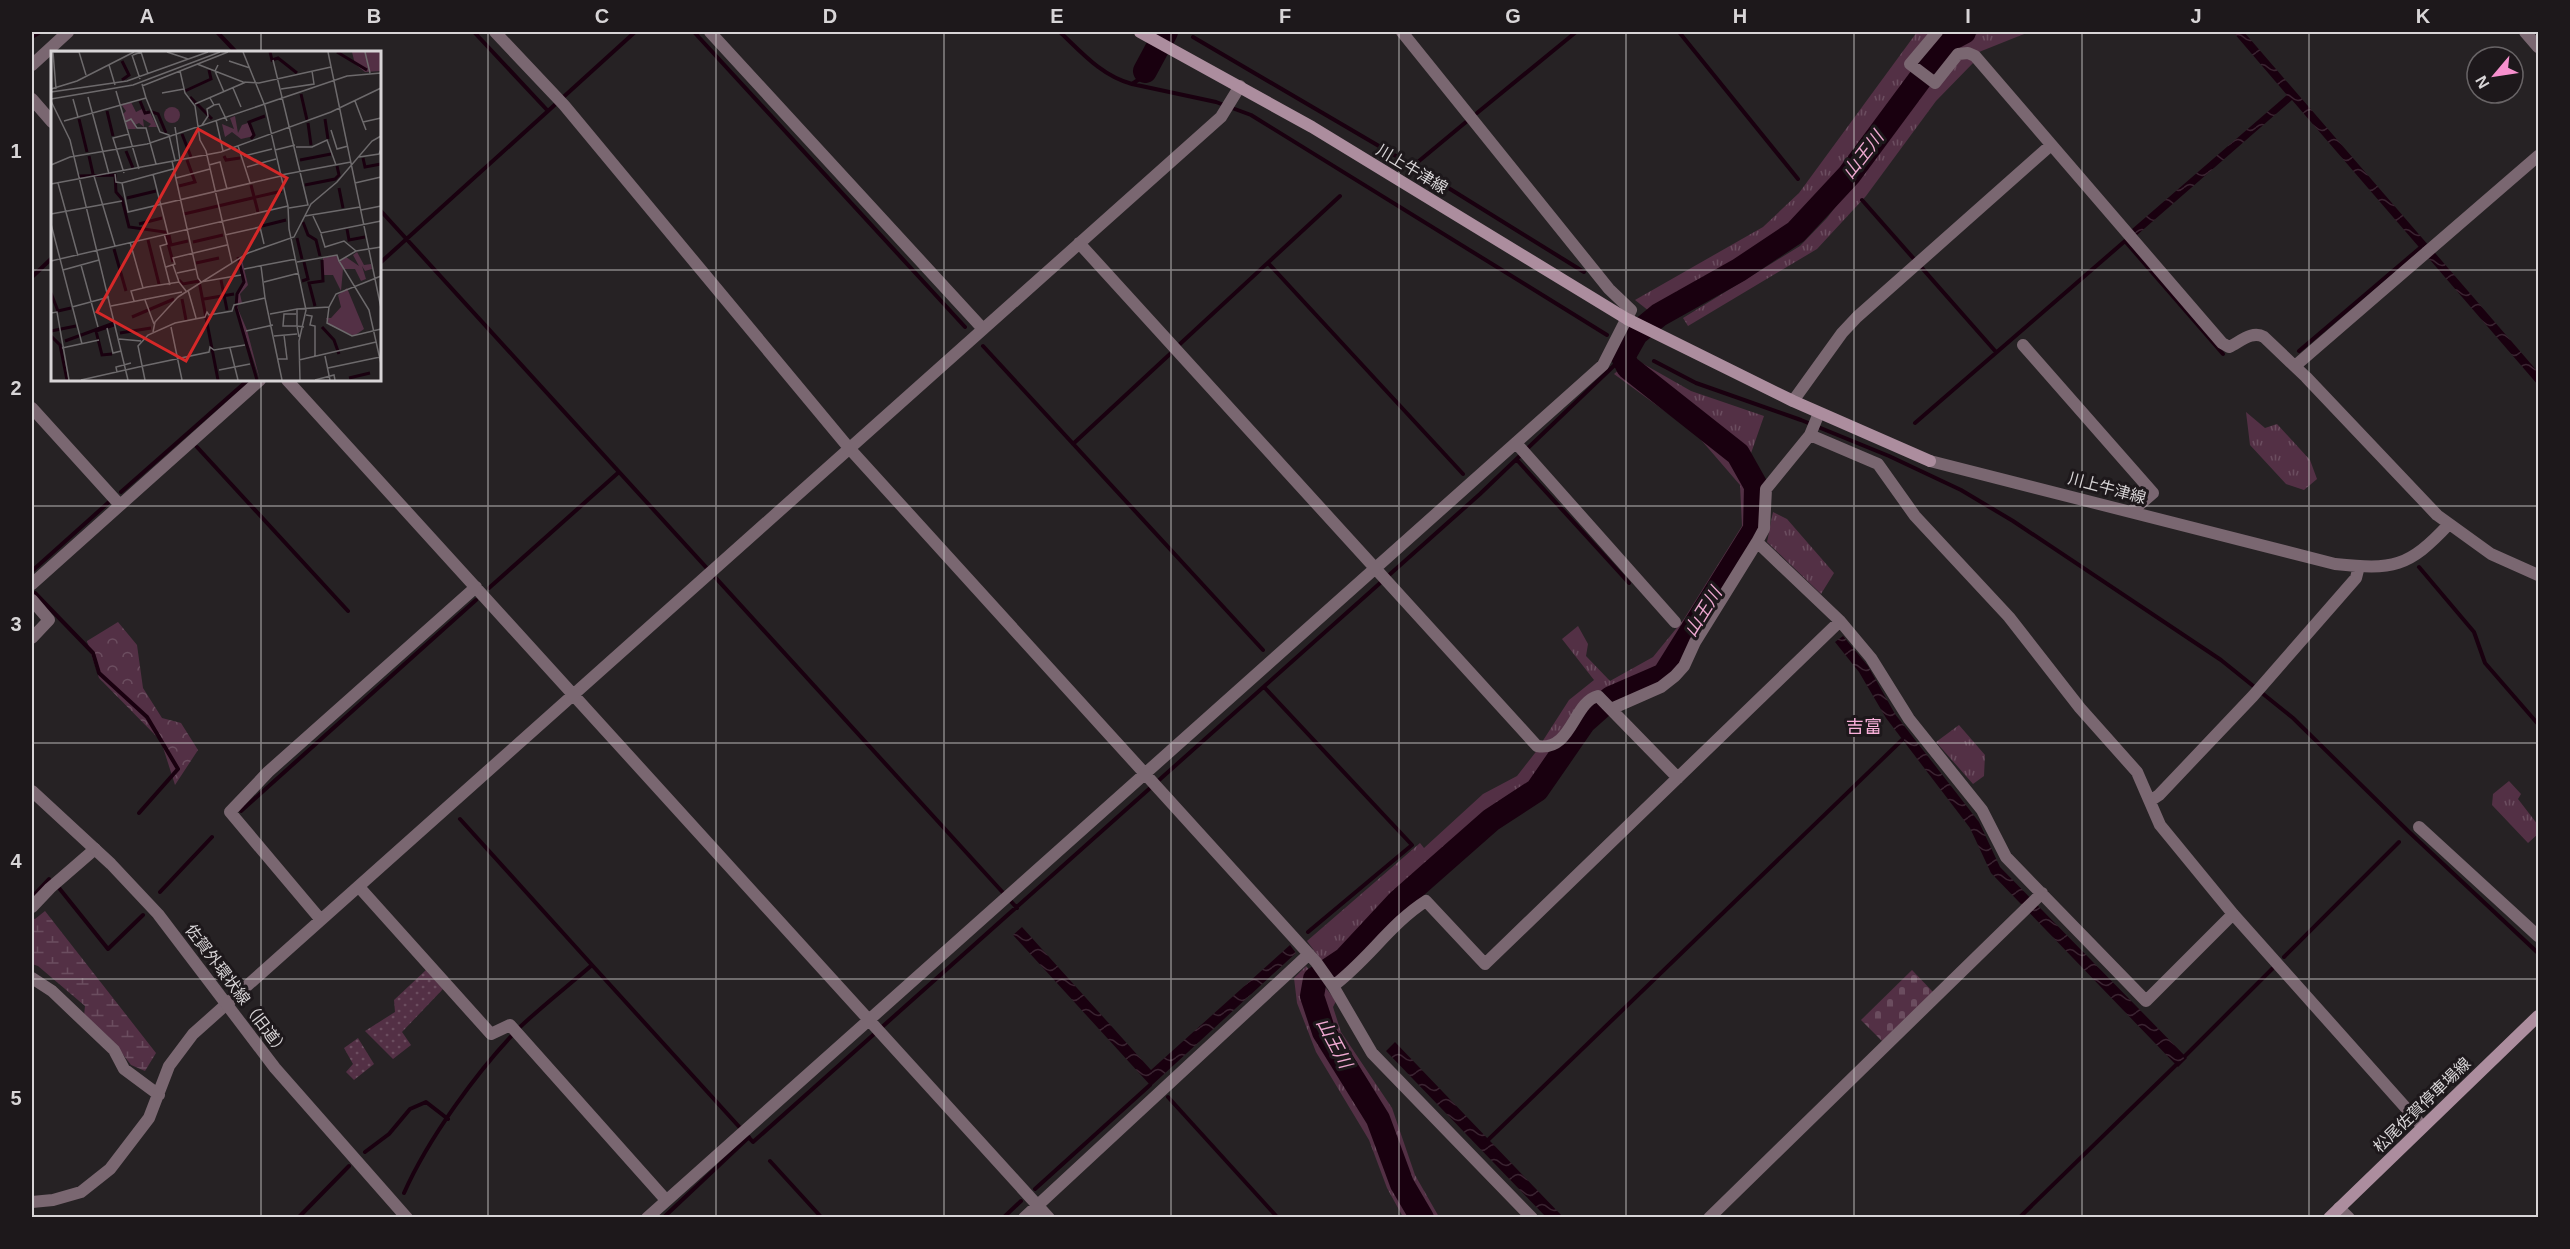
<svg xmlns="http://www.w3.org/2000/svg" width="2570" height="1249" viewBox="0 0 2570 1249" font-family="Helvetica,'Noto Sans JP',sans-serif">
<defs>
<pattern id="grass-tufts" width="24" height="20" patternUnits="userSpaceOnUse" patternTransform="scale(1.5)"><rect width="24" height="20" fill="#533045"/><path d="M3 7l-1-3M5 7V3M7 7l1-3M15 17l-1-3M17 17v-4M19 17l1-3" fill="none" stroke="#6b4d5f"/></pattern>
<pattern id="forest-crowns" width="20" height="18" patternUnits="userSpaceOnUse" patternTransform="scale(1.5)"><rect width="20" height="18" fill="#533045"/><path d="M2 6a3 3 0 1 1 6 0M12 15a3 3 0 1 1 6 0" fill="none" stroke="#6b4d5f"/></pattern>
<pattern id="wetland-marsh" width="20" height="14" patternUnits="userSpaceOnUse" patternTransform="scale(1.5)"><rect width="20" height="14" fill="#533045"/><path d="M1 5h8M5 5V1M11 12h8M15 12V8" fill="none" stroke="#6b4d5f"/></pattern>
<pattern id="cemetery-stones" width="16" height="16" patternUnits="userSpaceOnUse" patternTransform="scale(1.5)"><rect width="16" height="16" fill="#533045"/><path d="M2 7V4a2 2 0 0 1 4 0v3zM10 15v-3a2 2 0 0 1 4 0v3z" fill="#6b4d5f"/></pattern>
<pattern id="garden-dots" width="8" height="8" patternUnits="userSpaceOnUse" patternTransform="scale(1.5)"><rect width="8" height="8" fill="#533045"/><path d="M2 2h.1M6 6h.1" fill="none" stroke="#6b4d5f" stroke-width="1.8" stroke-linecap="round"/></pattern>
<pattern id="water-waves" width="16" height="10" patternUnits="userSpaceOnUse" patternTransform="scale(1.5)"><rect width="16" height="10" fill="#19000f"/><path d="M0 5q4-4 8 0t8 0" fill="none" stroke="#3a2431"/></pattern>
</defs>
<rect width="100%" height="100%" fill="#262224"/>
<!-- grass -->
<path fill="url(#grass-tufts)" d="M1917,32h31l-6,4 -91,122 -49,57 -26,21 -127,75 -14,-11 128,-73 36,-34z
M1984,32h45l-50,20 -5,10 -38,39 -70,95 -49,53 -129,77 -5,-8 117,-72 27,-28 131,-171 16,-12z
M1633,358l58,33 73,25 -15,43 -39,-40 -76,-53z
M1621,368l99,79 29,37v44l-87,143 -48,20 -22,13 -61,84 -43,28 -96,84 -50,54 -18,10 -17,-23 113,-98 4,5 59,-54 34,-18 18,-23 34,-53 25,-20 -32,-41 16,-13 10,18 -2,12 24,25 43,-24 31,-38 58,-93 -2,-41 -44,-51 -82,-60z
M2246,412l19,16 12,-4 33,36 7,19 -13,11 -18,-6 -36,-39z
M1773,512l14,7 47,54 -13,21 -54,-52z
M1959,725l26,30 -1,21 -11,8 -37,-42z
M2509,781l12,13 -3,5 20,26v9l-10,9 -36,-38 1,-11z
M1306,966l5,6 -6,26 17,45 49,77 23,62 22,35h-13l-16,-29 -18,-48 -53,-88 -19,-49 -3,-25z
M1322,983l14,18 -3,6 8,25 51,76 23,67 24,42h-13l-17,-32 -26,-68 -56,-88 -8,-31z"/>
<!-- forest -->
<path fill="url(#forest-crowns)" d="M118,622l19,23 6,43 19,30 19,5 17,27 -23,35 -14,-44 -62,-63 -12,-37z"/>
<!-- wetland -->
<path fill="url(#wetland-marsh)" d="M45,911l111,142 -11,18 -14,-6 -13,-17 -34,-32 1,-10 -47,-40 -6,-2v-46l3,1z"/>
<!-- cemetery -->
<path fill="url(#cemetery-stones)" d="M1912,970l21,22 -50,50 -22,-22z"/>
<!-- garden -->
<path fill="url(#garden-dots)" d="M426,970l17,19 -41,43 9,13 -18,14 -28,-28 30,-19 -1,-12z
M358,1038l16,26 -20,16 -8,-8 7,-8 -9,-16z"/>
<!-- water -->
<path fill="url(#water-waves)" d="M2233,32h11l294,340v13l-246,-285 -155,135 -5,-6 155,-134z
M1843,636l25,30 27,48 84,108 21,45 187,191 -9,9 -187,-194 -21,-45 -84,-110 -27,-46 -24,-30z
M1022,927l129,143 139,-125 6,8 -145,133 -138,-151z
M1395,1042l168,175h-17l-160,-166z"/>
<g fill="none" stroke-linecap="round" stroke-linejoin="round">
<!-- stream -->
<path stroke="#19000f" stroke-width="4" d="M217,32l19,20
M474,32l74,79 87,-79
M694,32l271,295
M1060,32c22,21 42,44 72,52l9,-6 4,-7
M1679,32l119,147
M32,37l8,-5
M1193,37l220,129 171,106
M1132,84l84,18 35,13 356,220
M1477,113l99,-81
M1413,166l53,-44
M1862,200l134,152
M380,210l637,698
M380,263l168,-152
M1268,263l195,211
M32,277l20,-19
M1180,344l160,-148
M983,346l280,304
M2299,351l121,-103
M1654,361l42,22 105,37 88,36 72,34 52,31 208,139 72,58 115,113 130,122
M1915,423l210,-182 98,113
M1073,444l97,-90
M197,447l151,164
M1517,460l112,123
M121,492l127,-112
M2419,567l55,65 11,31 53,61
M32,571l77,-69
M489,588l130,-116
M35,593l58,60 6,20 48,44 31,52 -39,44
M1264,687l148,158 -104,87
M241,811l235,-211
M460,819l132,146
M59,888l49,61 35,-34
M160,892l52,-55
M32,897l17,-18
M2284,957l115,-115
M2185,1056l88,-88
M1168,1097l110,121
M1488,1140l414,-400
M365,1152l24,-18 21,-25 16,-7 22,17
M770,1161l52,57
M1035,1189l115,-104
M404,1193c24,-54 73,-122 115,-165 23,-22 49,-42 73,-63l161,177 727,-648 143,-137
M298,1218l51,-52
M663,1218l86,-81
M1003,1218l18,-17
M2019,1218l157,-153"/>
<!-- river -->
<path stroke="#19000f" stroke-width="24" d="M1145,71l21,-39
M1422,1218l-20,-34 -24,-65 -54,-87 -12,-36 3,-17 30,-20 54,-58 92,-81 46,-30 47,-68 27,-24 53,-23 91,-146 1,-43 -18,-32 -110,-87 -5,-10 13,-23 23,-19 80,-45 57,-38 53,-57 100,-135 15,-8"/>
<!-- minor -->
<path stroke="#7a6771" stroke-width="12" d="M495,32l69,73 285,343 467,514 17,24 39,67 160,165
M710,32l273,297
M1937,32l-27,32 25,19 23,-29 10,-1 7,3 247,287 7,4c11,-5 23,-17 35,-10l42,40 131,138 54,39 47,21
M2525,32l13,15
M32,65l36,-33
M32,99l20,23
M1079,243l458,503c35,6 36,-44 61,-50l80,82
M2023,345l130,148 -22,19
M2295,366l243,-210
M287,380l762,838
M1793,401l49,-68 15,-16 194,-172
M32,408l87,96
M1819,413l-9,22 -44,54 -2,40 -7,13 83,79 31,37 38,61 73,91 24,47 140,144 87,-87
M1810,435l68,29 37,52 94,101 71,91 57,64 23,53 73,89 189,212
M1516,443l159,179
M1930,461l405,103c58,6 73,4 114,-40
M32,584l228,-204
M32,600l17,20 -17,18
M1611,709l50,-22 14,-11 9,-10 11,-24 62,-100
M2150,801l9,-6 94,-99 103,-118 3,-12
M2419,827l119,109
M359,887l132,147 19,-9 156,175
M32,907l18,-19 45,-39
M321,920l-91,-108 38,-40 208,-185
M32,978l20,13 62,59 10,19 35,26
M1333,986c34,-25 58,-63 93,-85l59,63 355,-343
M32,1202l21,-2 28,-8 29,-23 39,-51 20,-52 24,-32 1028,-917 19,-31
M2339,1208l10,10
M647,1218l956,-853 28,-55 -22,-21 -207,-257
M1024,1218l285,-264
M1709,1218l333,-325"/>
<!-- tertiary -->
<path stroke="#7a6771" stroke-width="12" d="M32,791l79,73 47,50 117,154 132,150"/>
<!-- secondary -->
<path stroke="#ac8d9e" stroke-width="12" d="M1140,32l172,95 315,192 166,82 137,60
M2329,1218l209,-202"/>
</g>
<!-- grid -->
<path fill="none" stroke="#d8d5d7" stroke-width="1.5" stroke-opacity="0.55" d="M261,32v20M488,32v1186M716,32v1186M944,32v1186M1171,32v1186M1399,32v1186M1626,32v1186M1854,32v1186M2082,32v1186M2309,32v1186M32,270h20M380,270h2158M261,380v838M32,506h2506M32,743h2506M32,979h2506"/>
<g text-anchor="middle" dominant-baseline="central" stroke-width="6" stroke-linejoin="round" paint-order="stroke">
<!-- street labels -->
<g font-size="16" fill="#d8d5d7" stroke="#1d181b">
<text transform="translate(1412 169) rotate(31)">川上牛津線</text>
<text transform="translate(2107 488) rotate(15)">川上牛津線</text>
<text transform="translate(237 990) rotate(53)">佐賀外環状線（旧道）</text>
<text transform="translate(2422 1105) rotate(-44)">松尾佐賀停車場線</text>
</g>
<!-- water labels -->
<g font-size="18" font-style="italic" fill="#efa9d1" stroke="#1d181b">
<text transform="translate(1863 155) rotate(-52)">山王川</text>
<text transform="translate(1703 612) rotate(-58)">山王川</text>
<text transform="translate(1334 1043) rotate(62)">山王川</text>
</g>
<!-- neighbourhood labels -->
<g font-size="18" fill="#f9b0da" stroke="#1d181b">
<text x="1864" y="727">吉富</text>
</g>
</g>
<!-- overview -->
<g transform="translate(51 51)">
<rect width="330" height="330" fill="#262224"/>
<path d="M80,51l5,10 6,-3 8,3 7,15h-9l3,-3 -8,-5 1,8 -5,-4 -4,2 1,4h-8l-5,-15 3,-3 -5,-7zM184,65l3,17 4,-8 6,-2 6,13 -13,3 -9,-7 -7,5 -3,-13 12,5 -4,-11zM189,209h2l6,25 -8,9 2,9 -4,1v5l9,21 13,50 -23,-70v-14l8,-13z" fill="#533045"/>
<path d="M301,1h29v19l-16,1 -10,-8zM306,201l7,13 7,-1 1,5 -7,2 -3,-5 4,13 -5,2 -6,-12h-12l-2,22 -8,-16h-11l1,-17 13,-3 4,6 6,-4 13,9 -6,-11zM296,237l17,41 -10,7 -25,-11 -3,-7h5l10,-11 -3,-12z" fill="#533045"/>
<path d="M113 64a8 8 0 1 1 16 0a8 8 0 1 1-16 0Z" fill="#533045"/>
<path fill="none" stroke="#19000f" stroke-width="3" d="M219,1l2,8 6,-2 19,15M286,1l30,18M71,29l7,-5 -7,-14M134,40l26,-12 -2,-9M250,43l6,26M139,46l22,22M89,50l5,12 5,-1M56,60l6,25M101,61l6,2 8,19M28,68l8,33M274,68l3,20M257,72l3,22M131,83l9,23M200,88l3,-4 -5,-13 16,-6M75,100l7,17M38,105l4,18M173,105l2,4 14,-2M312,107l2,9 16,-3M249,109l31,-6M28,125l36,-1 1,17 6,7 7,28 36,5 8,30M200,134l7,27M254,134l30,-6 4,-4 -2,-9M128,135l16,-4 -8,-22M288,137l4,20M76,147l29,-7M133,163l98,-23M252,171l5,13 8,5 4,16M88,173l23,-6M211,175l24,-6M296,178l2,11 16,-3M118,184l2,10 17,-4M246,187l5,21M97,189l11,44M142,191l30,-7M63,198l12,42M187,206l6,25 -7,12 -1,14 21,72M145,212l23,-5M128,229l4,4 16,-3 19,99M170,229l6,30M251,230l6,-2 -4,-17M0,242l7,18 13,-3M131,248l4,21M153,248l30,-5M264,255l-6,-23 14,-2 -1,-21M81,266l42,-18M271,276l12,13 5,14M0,280l25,-5M69,282l31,-5M0,285l9,9 7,35M14,290l49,-18M61,303l-10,1 -6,-24 18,-6M298,327l21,-5"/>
<path fill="none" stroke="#6d6a6c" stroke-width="1.5" d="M2,1l3,37M2,1h26M28,1l7,23M116,1l21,7M192,1l22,54 23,100 1,23 17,81 -7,31 1,39M277,1l53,256M314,1l5,21M81,4l8,24M82,4l8,-3 7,22M222,9l35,145 -19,3M178,10l21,7M146,13l46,18 16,1 72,-16M58,14l6,20M167,14l-3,6 9,21M129,20l5,22 10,13 5,34 6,11 26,112M91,35l86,-34M182,37l8,19M0,38l26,-8 57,-29M230,38l33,-5 -2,-13M65,40l23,78M0,41l76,-11 81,-29M111,42l22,-4M37,46l21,77M95,47l14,34 9,3 6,25M159,47l4,7 5,-1 8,17M0,48l82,-14 87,-33M22,48l5,18M0,50l19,39 58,240M304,50l11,29M144,53l51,-22M165,69l7,31M13,70l82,-23 -4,-14M74,71l6,-3 6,9h9l10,36M312,71l18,-4M151,74l6,-9 -1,-7 7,-4M124,76l5,33M280,79l6,19 11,-3M187,95l12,37M245,96h16l15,-7 9,25M224,99l20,-5M193,105l28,-7M308,106l20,-3 2,-5M121,110l26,117 3,4 40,-7M0,114l19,-8 77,-13 200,-68 34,-3M158,114l11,-3 7,27M196,116l29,-8M73,122l-11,-35 16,-4M64,123l1,8 6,1 51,-14M102,123l15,60M230,124l70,-13M43,125l21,70M125,127l34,-9M7,132l20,73M71,132l6,29 153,-36M304,132l26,-6M0,133l170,-32 110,-40 50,-24M310,159l20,-4M0,163l71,-13M254,165l55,-9M262,165l8,17 60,-12M0,173l31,120M113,183l3,10 -7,2 10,39M270,183l4,13 19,-6 12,10M174,184l35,-8 4,17M79,191l13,46M330,196l-25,4 -17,10 30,49 12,54M0,210l237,-55M246,211l40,-7 2,6M30,214l17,62M122,214l6,17M210,215l4,32M115,216l9,-3 -2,-6 54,-13M193,218l52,-10M12,219l36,-10M126,222l19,-4M213,231l35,-9M137,239l8,28M127,246l70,-44 46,-16 17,-33 26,-22 35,-41 9,-5M94,249l9,24M83,250l-3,-10 16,-4 32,-5 7,9M60,255l71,-14M21,256l37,-10M278,256l-2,16 25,13 29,-7M0,262l6,-1 12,68M219,263l27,-5M245,263h-12l-1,12h14l2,11M255,264l6,1 -2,9 5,1v31M120,276l11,53M253,276l-7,-1v-17l32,-2 7,-13 45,-18M56,277l6,25 8,-2M195,280l27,-6M102,281l2,-10 23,-25M223,285l23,-2M68,288l22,2M11,297l37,-8M179,297l8,32M274,305l5,24M227,308h9l-3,-24M248,309l77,-18M92,315l66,-14 1,-5 4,3 31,-5M277,317l52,-11M168,319l31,-6M66,321l-1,-5 15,-4M30,329l62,-14M94,329l-7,-34 10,-11 27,-12 30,-6 2,-5 2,3 23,-4 2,-6 31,-7 17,82M264,329l19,-5 1,5"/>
<path fill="#d62828" fill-opacity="0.15" stroke="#d62828" stroke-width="3" d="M147,78l89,49 -101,183 -89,-49z"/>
<rect width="330" height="330" fill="none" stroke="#d8d5d7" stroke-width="3"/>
</g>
<!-- border -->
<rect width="2570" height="1249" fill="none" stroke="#1d181b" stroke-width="66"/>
<!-- north arrow -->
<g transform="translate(2495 75) rotate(241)"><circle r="28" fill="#1d181b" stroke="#686466" stroke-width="1.5"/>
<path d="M0-4.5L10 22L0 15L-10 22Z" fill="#f790ce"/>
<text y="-9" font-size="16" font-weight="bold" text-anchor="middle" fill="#d8d5d7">N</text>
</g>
<rect x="33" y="33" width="2504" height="1183" fill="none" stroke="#d8d5d7" stroke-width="2"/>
<g font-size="20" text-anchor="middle" font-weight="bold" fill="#d8d5d7">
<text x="147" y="23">A</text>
<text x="374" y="23">B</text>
<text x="602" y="23">C</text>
<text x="830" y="23">D</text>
<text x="1057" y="23">E</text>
<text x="1285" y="23">F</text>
<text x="1513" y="23">G</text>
<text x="1740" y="23">H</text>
<text x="1968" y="23">I</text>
<text x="2196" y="23">J</text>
<text x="2423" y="23">K</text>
<text x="16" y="158">1</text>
<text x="16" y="395">2</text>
<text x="16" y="631">3</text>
<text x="16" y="868">4</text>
<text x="16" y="1105">5</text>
</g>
</svg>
